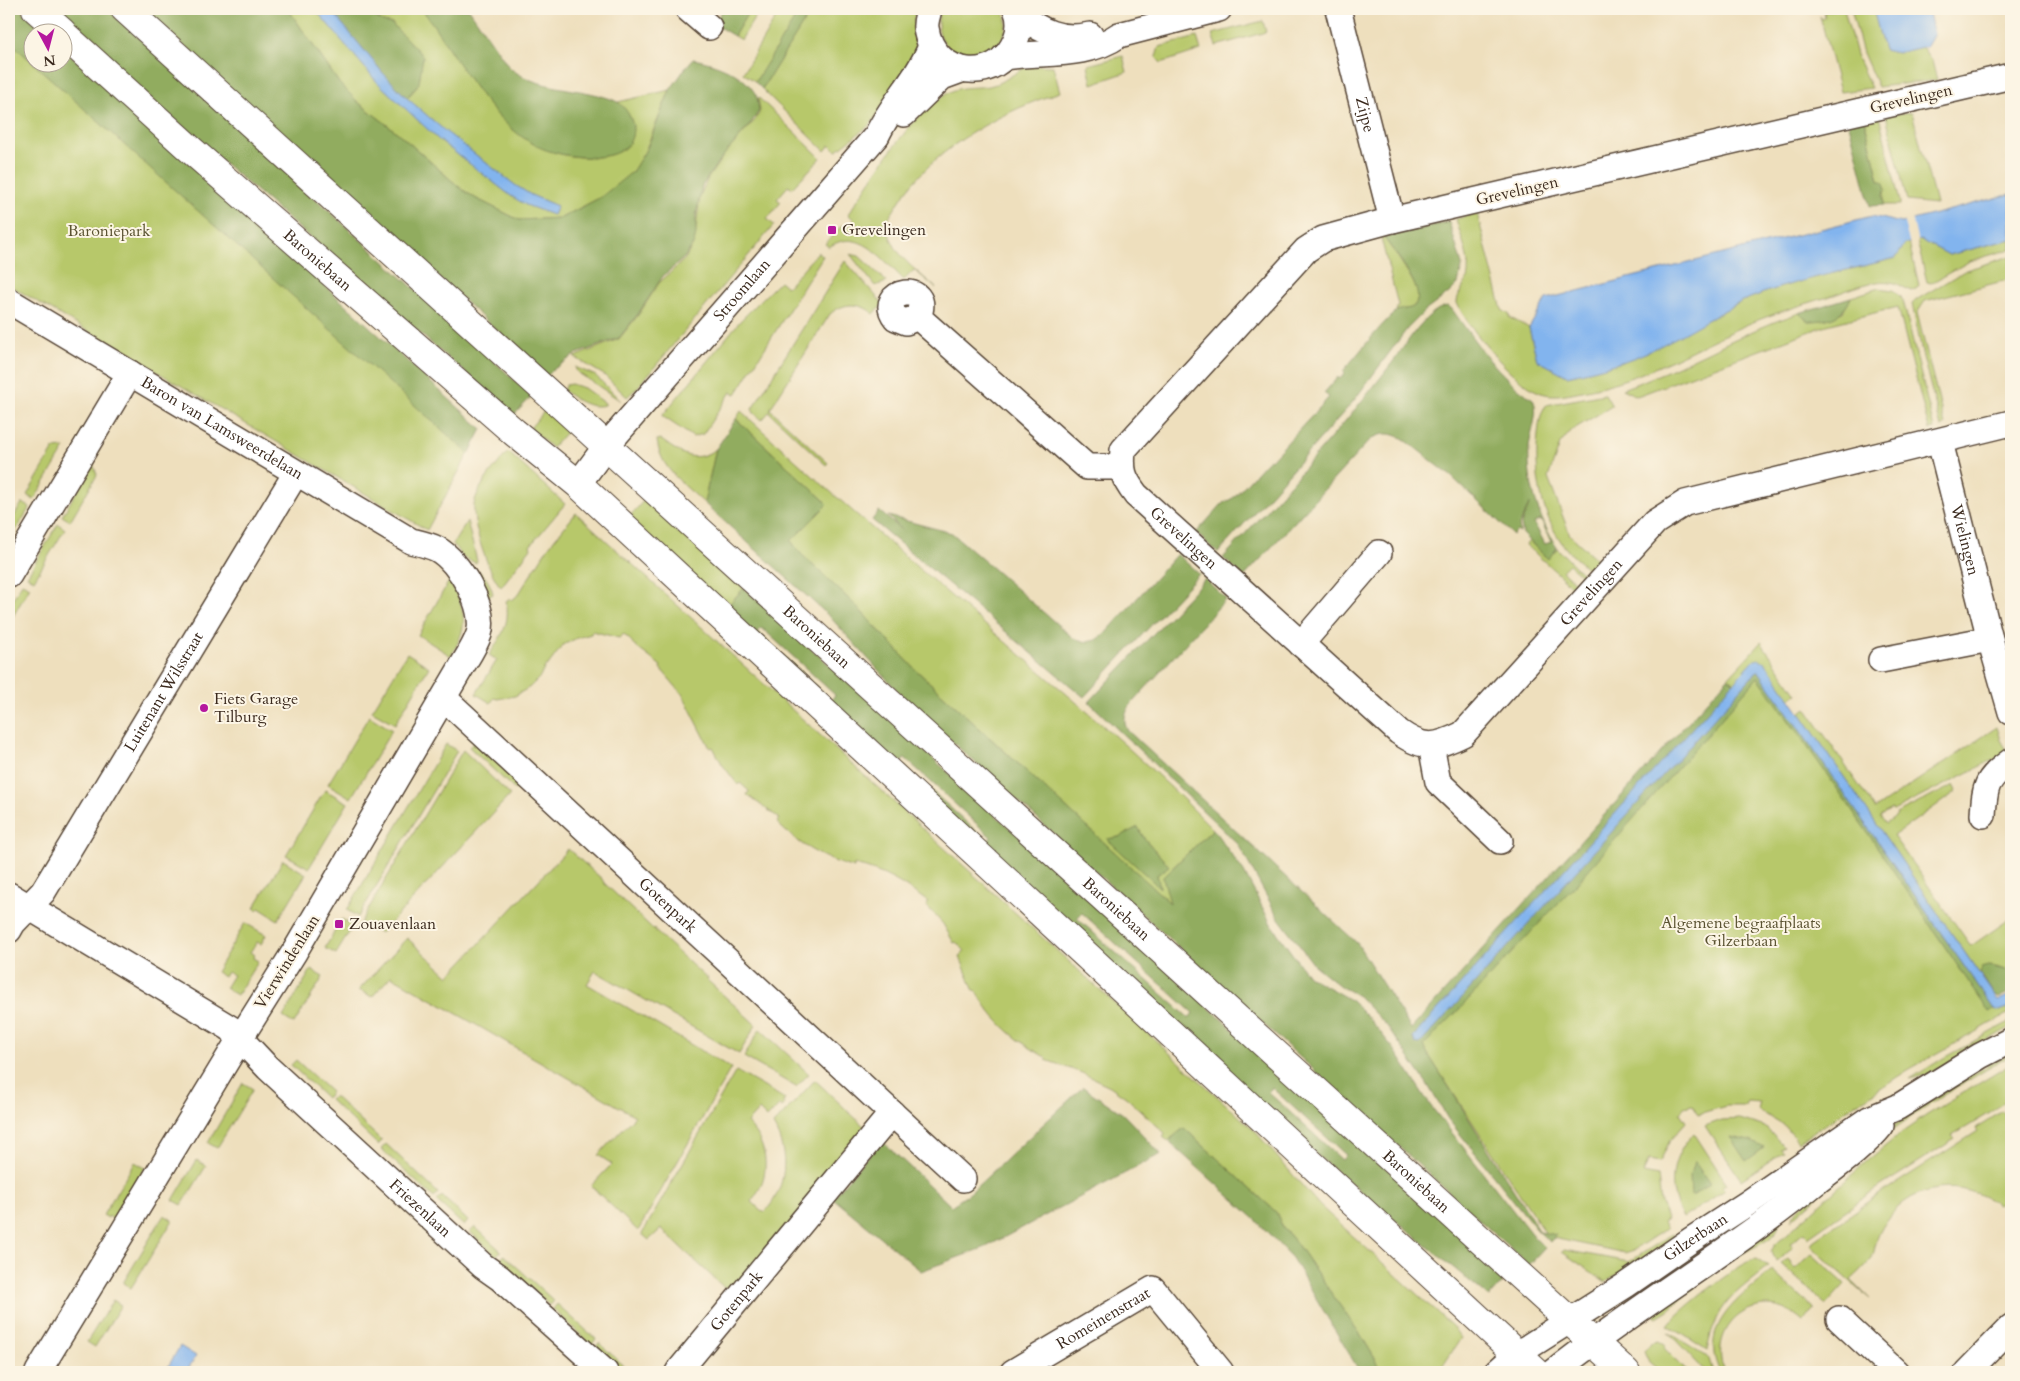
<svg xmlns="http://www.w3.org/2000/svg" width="2020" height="1381" viewBox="0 0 2020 1381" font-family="Cardo,serif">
<rect width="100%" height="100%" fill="#fcf5e5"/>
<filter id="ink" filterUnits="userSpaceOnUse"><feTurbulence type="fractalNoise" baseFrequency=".02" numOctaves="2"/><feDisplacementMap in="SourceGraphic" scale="10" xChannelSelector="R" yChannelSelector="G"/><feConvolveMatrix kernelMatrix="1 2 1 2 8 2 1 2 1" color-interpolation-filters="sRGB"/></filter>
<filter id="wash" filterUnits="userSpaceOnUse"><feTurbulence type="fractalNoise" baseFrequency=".0096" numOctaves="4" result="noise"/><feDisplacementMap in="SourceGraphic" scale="20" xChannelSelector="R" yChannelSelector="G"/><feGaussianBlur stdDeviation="1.12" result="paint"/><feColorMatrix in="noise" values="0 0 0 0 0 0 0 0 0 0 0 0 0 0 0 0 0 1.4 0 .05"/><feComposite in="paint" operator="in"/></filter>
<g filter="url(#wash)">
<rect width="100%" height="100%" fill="#eedfbd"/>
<!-- green -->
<path fill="#b7c86b" stroke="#797944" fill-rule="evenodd" d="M288,9h27l62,73 62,58 72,56 15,9 27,10 4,-9 -26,-11 -16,-10 -70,-54 -38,-33 10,-11 -24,-63 -10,-2 -20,-13h59c42,55 73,135 149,147 15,2 27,2 42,-2l20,-28 -4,-10 -11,-14 52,-12 -27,66 -11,16 -15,14 -16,11 -40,21 -42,2 -44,-22 -16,-11 -60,-53 -40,-31 -20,-20z
M750,9h10l-19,31 -7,-4z
M781,9h20l-45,73 -13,-9z
M812,9h104l-2,11 3,32 -46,72 -35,27 -6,-6 -5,6 -63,-62z
M941,9h62c5,12 4,23 -3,33 -23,35 -75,5 -59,-33z
M1835,9h9l12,46 15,33 -31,4 -20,-76 2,3 3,-1 -1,-6z
M1851,9h22l11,41 14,3 24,-6 10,14 5,19 -59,7 -15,-34z
M9,10l23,22v30h30l420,367 -55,101 -418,-245z
M1263,21l3,11 -50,14 -4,-12z
M1197,37l4,13 -40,13 -5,-6 3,-10z
M1123,56l4,16 -35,12 -4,-19z
M1030,65l23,1 7,26c-55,19 -110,47 -148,92 -10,11 -17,26 -26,38 6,33 27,45 50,66l-22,-18 -10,10c-21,-20 -44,-54 -75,-33l-4,-3 17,-19 5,4 7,-9 -6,-6c26,-37 60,-98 100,-121 14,-9 33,-3 48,-9 13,-5 22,-14 34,-19z
M758,97l63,61 -29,30 -4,-2 -11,13 4,3 -14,17 7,6 -137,163 -10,9 -23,-22 -30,-18 45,-18 20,-25 20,-31 26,-24 9,-16 6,-47 8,-18 16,-23 32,-36 4,-8z
M1912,112l24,92 -29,-3 -21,-86z
M1879,116l21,86v3h-16v-21l-5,-4 -13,-53v-10z
M1477,213l25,97 8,5 -1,2 20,11 8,32 30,16c31,-7 62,-14 90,-29 30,-14 58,-33 88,-47 48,-20 101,-29 151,-42l9,-14 4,-1 10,42 -3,4 -5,2c-7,-3 -13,-8 -21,-9 -19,-3 -43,9 -62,15 -30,9 -60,18 -89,31 -55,25 -96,51 -157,63 -12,2 -25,6 -37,3 -27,-5 -77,-66 -88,-91 0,-11 10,-18 11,-29 2,-18 -8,-39 -12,-55z
M1448,221l1,1 -65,16c8,11 36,48 34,60 -1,4 -3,7 -6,10l-16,3 2,-6 -17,-67z
M2011,239v10l-41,12 -39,22 -4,-1 -10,-41 4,-1 28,15z
M818,252l5,4 -87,138 -5,-2 -28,42 -10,3 -31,-21 79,-96 39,-39 7,6z
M850,254l9,2 28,26 -12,4z
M2011,256v23l-86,22 -8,12 28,112 -4,2 -18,-70 -11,-53 4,-4 50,-30z
M845,261l38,43 -9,10c-14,-12 -30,-12 -44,0l-60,95 58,54 -2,2 -57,-53 -7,8 -8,-7 -2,-4z
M1879,288l14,2 10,10 31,129 -5,1 -31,-123 -71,18 -190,71 -15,-7c61,-21 116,-56 177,-76l9,8 13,-1 22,-8 8,-15z
M575,367l21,9 25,25 -44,-29z
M571,384l13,4 21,15v2c-16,4 -30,-5 -42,-15l3,-5z
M1605,394l7,12 -40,24 -12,14 -12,34 22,57 31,28 -9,10c-10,-10 -23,-19 -30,-30 -22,-31 -28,-72 -24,-108 1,-10 2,-22 8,-30z
M547,408l22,21 -17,19 -22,-20z
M741,411c77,71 156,139 236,207 80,68 162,135 236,211l-50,48 8,27 -255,-234 -63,-67 -52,-49 -10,-13 37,-37 -92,-85zM1138,828l6,10 24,27 -11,10 3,12 -52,-48 11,-2z
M660,439c20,14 33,26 56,10l-12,54c-20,-19 -44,-34 -47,-63z
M65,448l-31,52 -7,-5 27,-46z
M508,452l57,52 -35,42 1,2 -30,39c-13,-14 -32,-69 -26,-87 6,-18 21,-34 33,-48z
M93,464l4,11 -27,46 -8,-5z
M646,498l98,90 -24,26 -98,-89z
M22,503l8,4 -21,35v-17z
M576,513l677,616 67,77 132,120 9,12 -22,34h-56l-21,-35 -68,-97 -11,-12 -7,-16 -92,-84 -16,13 -5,-4 2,-4 -38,-35 -17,-12 -28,-13 -36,-13 1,-2c-31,-17 -54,-37 -71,-68l-2,1 -14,-34 5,-6 -9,-9 -2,1 -11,-19 -17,-19 2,-3c-23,-17 -45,-31 -74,-37v3c-31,-9 -55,-23 -77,-45l2,-5 -32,-23 2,-4 -9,-8 -2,2 -16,-21 -9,-17 -3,1 -27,-53 -23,-27 1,-2 -29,-22 1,-1 -9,-9 -5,4 -27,-7 -1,3 -14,4 -14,7 -15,20h-2l-6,12 -10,10 -15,9 -18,3 -3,-1 -3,5 -15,-9 21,-34 -8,-5c12,-18 22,-32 17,-54l4,-3 2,2 6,-5 31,-49z
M467,521l10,40 -1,2 -14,-6 -9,-13z
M58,524l7,5 -31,51 -7,-4z
M1529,541l19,18 9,-11 30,30 -11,12 -50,-45zM1569,564l12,11 -6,7 -13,-11z
M471,568c12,2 20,16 22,26l-7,4z
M449,581c18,30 20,44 2,75l-33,-21z
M22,583l8,4 -21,36v-17z
M1761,642l36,52 -7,5 -25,-37 -12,-1 -19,22 -6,-5z
M407,653l22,14 -34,57 -23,-13z
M1759,663l241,348 11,-5v6l-103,58 -110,72 -13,-16 -27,-16 2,-8 -13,-1 -2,5h-19l-28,8 -6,-9 -8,2 -4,6 6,9 -16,18 -10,22 -11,-2 -6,13 15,3 3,27 6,16 -4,3 4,6 -33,22 -9,3 -77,-16 -131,-199z
M1806,708l69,101 122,-82 4,13 7,12 -115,59 -2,-2 -11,7 6,8 11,-8 -1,-2 58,-29 3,6 -64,45 78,110 40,-28v53c-11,-1 -21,-10 -30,0v5l-181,-263z
M369,716l23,14 -41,68 -23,-14z
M476,740l46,42 -7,8 -46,-43z
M446,744l11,7 -99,166 -11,-7z
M463,750l47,45 -129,138 -21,-10z
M325,790l23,13 -39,65 -23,-13z
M568,849l34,30 2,4 49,46 1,-1 1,3 50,46 3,1 -1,2 49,45 -17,29 -144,-83 -8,13 144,84 -93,163 -47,-45 21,-22 -14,-9 37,-39 -244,-140 -19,21 -13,-7 48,-52 42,38z
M283,860l23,14 -28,46 -19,-12 -2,2 -3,-2z
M342,919l11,7 -17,28 -11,-6z
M245,923l21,12 -5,9 -4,-2 -7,10 4,3 -1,3 5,3 -21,34 -12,-7 8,-13 -6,-3 -3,5 -8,-5z
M311,970l12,7 -29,47 -11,-7z
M2011,1021v6l-84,48 -17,4 35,-22z
M760,1029l49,45 -13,13 -52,-30z
M2011,1053v2l-71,42 -48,33 -101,90 6,-10c26,-24 52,-49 79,-71 42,-33 88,-61 135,-86z
M296,1060l35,32 -5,6 -35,-33z
M2011,1064v45l-7,-7 -14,11 -38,23 3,3 -74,47 -73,51 -4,-5 -2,1 -12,11 3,4 -16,13 -4,-5 -2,-5 4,-6 93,-85 36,-29 23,-16z
M736,1071l49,28 -2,3 1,2 -2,3 -2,-2 -13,13 -8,-8 -12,13c22,22 25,54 4,78l13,12c23,-25 26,-58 9,-88l42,-45 53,50 -136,165 -71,-66 -12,11 -7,-6z
M243,1083l10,6 -36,59 -9,-5z
M334,1096l48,45 -4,4 -48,-45z
M2003,1111l8,9v79l-7,1 -7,5c-34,-26 -84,-22 -109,14 -5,7 -10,15 -12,24 -2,4 -1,10 -4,14 -5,9 -14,16 -21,23l19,19 -59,-53 2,-5 68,-48 97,-62 -2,-3z
M1740,1119l25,8 19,19 -4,3 3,3 -42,28 -36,-54 17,-6z
M1694,1133l33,51 -4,2 2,4 -42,28c-17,-30 -13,-60 11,-85z
M386,1144l52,49 -4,5 -53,-49z
M197,1160l9,6 -24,39 -9,-5z
M135,1162l10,6 -31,52 -5,-4 -1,2 -5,-3z
M442,1196l26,25 -4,5 -27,-25z
M164,1215l9,5 -42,68 -8,-5z
M1781,1220l-5,13 -6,6 -29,15 -40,28 -33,28 -11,7 -8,-6z
M475,1227l26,24 -5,5 -26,-24z
M1674,1233l-1,7 -67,42 -44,-30 2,-2 65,12z
M1812,1254l33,30 -19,21 -45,-41 7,-5 3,4 -1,1 5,5z
M504,1255l50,46 -5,4 -49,-45z
M1756,1259l12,8c-36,29 -50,35 -61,83l-39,-25c9,-13 73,-64 88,-66z
M1772,1271l42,38 -11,12c-40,-37 -97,0 -79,51h-4c-23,-47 21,-76 52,-101z
M113,1300l8,5 -26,42 -8,-5z
M557,1304l39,35 -5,6 -38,-36z
M1668,1332l38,24 3,3 4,13h-7z
M1659,1341l7,5 -2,2 24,24h-27l-12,-10 -5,-11 7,-8z
M599,1343l32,29h-10l-26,-24z"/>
<!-- forest -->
<path fill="#91ac5f" stroke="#666b3e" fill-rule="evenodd" d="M9,9h11l26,23h-14v30l-23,-21z
M51,9h56l425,387 -18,19 -368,-320z
M143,9h145l51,74 20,20 40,31 60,53 16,11 44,22 42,-2 40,-21 31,-25 15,-24 23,-58 17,-24 6,-7c23,4 52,15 63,36 2,5 2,11 3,16l-10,15 -31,36 -16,24 -6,29v19l-2,9 -10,15 -21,18 -25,38 -19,24 -43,16 -22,15 -7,7z
M330,9h33l20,13 9,2 31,32 -4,27 -12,15 -24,-25z
M422,9h47l40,58c24,21 59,20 89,28 7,2 15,4 21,8 8,6 14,17 14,26 0,40 -72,29 -94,18 -52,-25 -84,-94 -117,-138z
M723,9h27l-16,27 -20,-12z
M801,9h11l-50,80 -7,-7z
M63,48l419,381 -13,25 -436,-391 29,-1z
M1866,117v10l13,53 5,3 2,7 -3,5 1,10 -14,1 -22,-86z
M1449,222l13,43 -4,19 -9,9 -24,18 -18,18 -55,74 -134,150 -22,-20 27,-30 10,-5 36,-39 2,1 52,-56 6,-7 -5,-4 14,-16 2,2 5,-6 -2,-2c17,-19 33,-41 51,-58 6,-6 16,-2 21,-8 12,-14 -22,-55 -31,-67z
M1851,297c-7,20 -24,24 -43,24l-9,-8z
M1447,306l5,3c23,33 47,68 81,90 7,14 -3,34 -4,49 -2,37 10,70 28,100l-9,11 -25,-24 -2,-11 9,-21 -11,22 1,8 -3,-2 -4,4 -62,-59 -47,-37c-13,-7 -24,-7 -35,2l-125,136 -21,-19c59,-65 119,-129 172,-199 12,-16 31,-49 52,-53zM1541,520l10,22 -6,2 -11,-21z
M736,419l92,85 -37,37 10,13 52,49 63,67 254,233 -7,-26 50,-48 31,43 27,52 37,52 44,25 13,13 29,35 36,56 103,131 12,12 -16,17 -626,-568 -73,-80 -126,-114 12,-54z
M879,511l25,21 -16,-16 64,17 121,105 14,4 9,-2 8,-5 73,-81 22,20 -115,123 -212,-177z
M1205,579l21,20 -94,104c-7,9 -10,18 -4,28l229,212 54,86 317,-351 6,5 -321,354v3l345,-370 236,339 -5,3 -137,-202 -94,-133 -182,207 -124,133 -29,29 117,186 16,3 -6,7 -12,-11 -90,-112 -22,-37 -39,-56 -29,-30 -18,-10 -26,-21 -36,-48 -40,-73 -149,-142z
M744,588l763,689 -18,20 -188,-155 -581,-528zM762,628l73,67 -4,5 -73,-68zM905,758l86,79v1l-4,3 -86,-78zM1082,913l111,100 -4,5 -112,-100zM1272,1088l74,67 -4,5 -74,-68z
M1138,827l6,11 25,28 -12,9 3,13 -53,-49 12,-2z
M1989,966l22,5v21l-12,6 -4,-2 -15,-23 2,-5z
M1083,1087l40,27 38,40 -175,93 -65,24 -88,-73 48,-58 70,66 19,-13z
M1184,1128l92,84 7,16 11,12 68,97 21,35h-23l-68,-114 -38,-40 -86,-77z
M1730,1137l21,4 13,7 -18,13z
M1694,1161l16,23 -19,12 -1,-21z"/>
<!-- water -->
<path fill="#82b4ee" stroke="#5e6f86" d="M315,9h15l53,64 24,25 38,33 70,54 16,10 26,11 -4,9 -27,-10 -15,-9 -72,-56 -62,-58z
M1873,9h55l6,25 -7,12 -30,7 -13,-3z
M2011,194v45l-62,16 -28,-15 -16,4 -9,14c-50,13 -103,22 -151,42 -30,14 -58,33 -87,47 -29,15 -60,22 -91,29l-30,-16 -8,-32 17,-29 326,-83 29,7z
M1759,659l6,3 233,339 13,-6v11l-11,5 -6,-2 -236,-339 -338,374 -5,-1 -2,-6 340,-376z
M180,1346l16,10 -10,16h-21z"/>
<!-- pier -->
<path fill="#eedfbd" d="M1912,217l6,26 -8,2 -7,-26z"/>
</g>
<g filter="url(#ink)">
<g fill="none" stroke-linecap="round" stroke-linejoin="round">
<defs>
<g id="minor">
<path d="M688,9l21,18"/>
<path d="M929,9c-1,6 -4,13 -3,19 7,50 72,58 90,11 4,-9 4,-21 0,-30"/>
<path id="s1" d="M1338,9l54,211"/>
<path d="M1018,13c21,18 44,29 72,22"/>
<path d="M1004,57c38,-6 83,1 115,-22l100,-26"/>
<path id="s2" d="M2011,76l-619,144 -69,19 -17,11 -183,200c-2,21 0,28 13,45l263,237c25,18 37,15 64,2l192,-212 30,-19 326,-80"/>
<path d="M904,114l38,-37 19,-7"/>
<path id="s3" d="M9,301l402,240c8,2 18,4 26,8 22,12 50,59 42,85 -3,9 -9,19 -14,27l-170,290 -54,86 -203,335"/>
<path d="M918,317l-12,5 -10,-4c-22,-28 38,-38 22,-1l169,150h34"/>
<path id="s4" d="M1940,442l50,197 21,73"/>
<path id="s5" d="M578,484l29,-39 270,-310c15,-32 41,-56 54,-89"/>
<path d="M9,575l121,-202"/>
<path d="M1301,644l78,-91"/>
<path d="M1881,660l109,-21"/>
<path id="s6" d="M444,698l519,481"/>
<path d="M1431,745l7,37 62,59"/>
<path d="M1983,815c2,-30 3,-36 28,-54"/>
<path id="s7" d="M9,895l221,133 38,40 215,198 17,12 105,94"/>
<path id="s8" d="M9,930l4,-7 30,-31 253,-419"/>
<path d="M1839,1319l57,53"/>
<path id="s9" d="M678,1372l214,-259"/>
<path id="s10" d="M1013,1372l140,-83 68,83"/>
<path id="s11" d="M1497,1372l20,-18 109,-69 65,-45 57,-37 121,-84 29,-12 82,-51 31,-16"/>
<path d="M1554,1372c84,-67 178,-121 261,-189 22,-17 49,-36 66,-57"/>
<path d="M1967,1372l44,-45"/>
</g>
<g id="major">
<path d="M36,9l26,23"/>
<path id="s12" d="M125,9l1501,1363"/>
<path id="s13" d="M62,33l128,116 324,283 64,52 958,888"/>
</g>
</defs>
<!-- minor casing -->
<use href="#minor" stroke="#564536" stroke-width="28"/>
<!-- major casing -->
<use href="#major" stroke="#564536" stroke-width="30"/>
<!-- minor -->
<use href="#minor" stroke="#fff" stroke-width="25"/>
<!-- major -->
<use href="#major" stroke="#fff" stroke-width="28"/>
</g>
</g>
<!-- markers -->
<g fill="#b5179e" stroke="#fcf5e5" stroke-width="2">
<rect x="827" y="225" width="10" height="10" rx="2.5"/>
<circle cx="204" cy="708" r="5"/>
<rect x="334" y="919" width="10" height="10" rx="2.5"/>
</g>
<g text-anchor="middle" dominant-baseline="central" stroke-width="4" stroke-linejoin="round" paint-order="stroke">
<!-- street labels -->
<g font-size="16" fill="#3b2a1e" stroke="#fcf5e5">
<text transform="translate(1911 99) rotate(-13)">Grevelingen</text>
<text stroke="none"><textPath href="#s1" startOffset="109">Zijpe</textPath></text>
<text transform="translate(1517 191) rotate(-13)">Grevelingen</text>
<text stroke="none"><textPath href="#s13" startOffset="342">Baroniebaan</textPath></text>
<text stroke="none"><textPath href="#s5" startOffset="254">Stroomlaan</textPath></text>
<text stroke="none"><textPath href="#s3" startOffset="248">Baron van Lamsweerdelaan</textPath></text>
<text stroke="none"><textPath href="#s2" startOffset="1111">Grevelingen</textPath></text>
<text stroke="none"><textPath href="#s4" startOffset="101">Wielingen</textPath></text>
<text stroke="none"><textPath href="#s2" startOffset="1661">Grevelingen</textPath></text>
<text stroke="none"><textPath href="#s12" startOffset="934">Baroniebaan</textPath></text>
<text stroke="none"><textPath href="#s8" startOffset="285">Luitenant Wilsstraat</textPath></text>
<text stroke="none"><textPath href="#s6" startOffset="305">Gotenpark</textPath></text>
<text stroke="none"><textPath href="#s12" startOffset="1339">Baroniebaan</textPath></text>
<text transform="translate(287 962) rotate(-58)">Vierwindenlaan</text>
<text stroke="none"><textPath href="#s12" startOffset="1744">Baroniebaan</textPath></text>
<text stroke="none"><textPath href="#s7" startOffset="520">Friezenlaan</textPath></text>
<text stroke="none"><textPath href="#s11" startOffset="240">Gilzerbaan</textPath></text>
<text stroke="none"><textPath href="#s9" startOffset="92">Gotenpark</textPath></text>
<text stroke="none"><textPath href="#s10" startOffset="105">Romeinenstraat</textPath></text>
</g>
<!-- poi labels -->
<g font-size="16" fill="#3b2a1e" stroke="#fcf5e5" text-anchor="start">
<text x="842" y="230">Grevelingen</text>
<text x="214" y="699">Fiets Garage<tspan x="214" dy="18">Tilburg</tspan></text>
<text x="349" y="924">Zouavenlaan</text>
</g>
<!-- park labels -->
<g font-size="16" fill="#5a5231" stroke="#fcf5e5">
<text x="109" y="231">Baroniepark</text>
<text x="1741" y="923">Algemene begraafplaats<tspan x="1741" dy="18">Gilzerbaan</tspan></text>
</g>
</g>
<!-- margin -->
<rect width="2020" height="1381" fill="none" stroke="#fcf5e5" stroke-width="30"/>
<!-- north arrow -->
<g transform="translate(48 48) rotate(173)"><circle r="24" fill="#fcf5e5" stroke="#afa495"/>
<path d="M0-4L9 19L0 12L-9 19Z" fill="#b5179e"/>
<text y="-8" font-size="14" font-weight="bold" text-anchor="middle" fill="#3b2a1e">N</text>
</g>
</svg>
